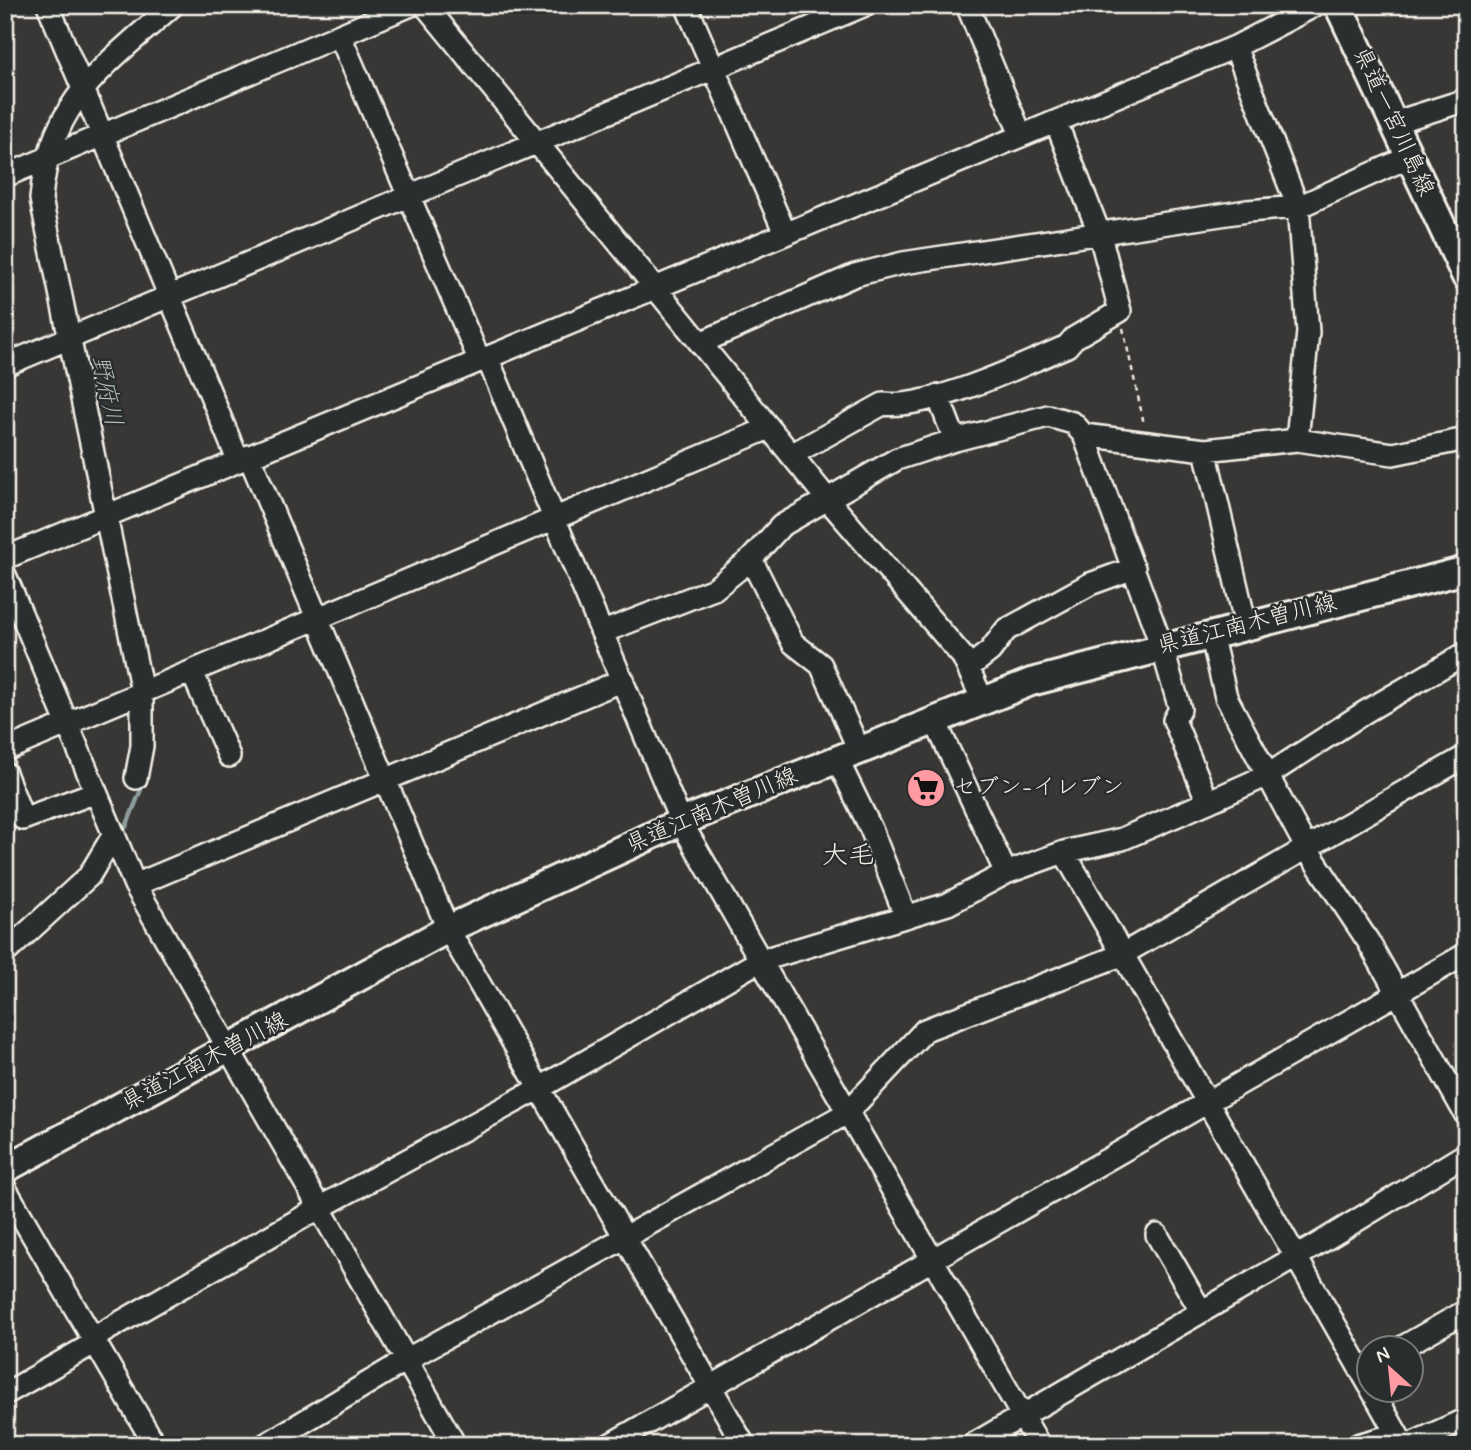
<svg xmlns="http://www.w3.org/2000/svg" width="1471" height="1450" viewBox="0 0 1471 1450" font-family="Mynerve,'Klee One',sans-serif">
<rect width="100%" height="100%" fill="#383736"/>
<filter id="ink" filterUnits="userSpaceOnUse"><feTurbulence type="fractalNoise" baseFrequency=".0143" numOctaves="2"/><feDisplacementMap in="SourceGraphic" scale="14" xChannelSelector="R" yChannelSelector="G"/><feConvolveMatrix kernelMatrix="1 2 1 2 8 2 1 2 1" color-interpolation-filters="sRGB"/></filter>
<g filter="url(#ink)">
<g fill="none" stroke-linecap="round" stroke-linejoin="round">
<!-- stream -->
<path stroke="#8e9e9e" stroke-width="4.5" d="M126,827l18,-45"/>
<defs>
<path id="minor" d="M48,5l190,455
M425,5l403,495 135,157 20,44
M686,5l99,228
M967,5l54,130
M340,36l139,323
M1235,47l63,160 10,125 -11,108
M1393,123l73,-23
M5,176l406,-171
M700,343l155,-68 48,-12 344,-52 51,-4 111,-50
M487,357l194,465 358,623
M5,365l860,-360
M938,396l17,44
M1084,435l78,212 18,62 -6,11 34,82
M1205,450l41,176
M791,455l92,-51c44,6 141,-39 184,-58l7,-8 46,-27 -20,-76 -44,-113
M249,456l199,473 296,516
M5,558l1230,-511 81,-42
M751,559l42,84 28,22 38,85
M5,575l130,310 320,560
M603,632l111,-43 37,-30 30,-33 116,-67 58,-19 93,-24 25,7 11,12 121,15 92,-10 96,14 73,-15
M1211,634l15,63 81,152 61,92 98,174
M968,668l22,-17 16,-21 84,-46 44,-16
M192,672l37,84
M934,719l72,154
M5,750l764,-322
M837,759l34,70 35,88
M5,773l18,46 73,-27
M136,778l6,-32v-54l-101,-493c8,-98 64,-133 132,-194
M1064,852l306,534
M135,885l488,-205
M5,953l84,-77 25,-42
M5,1188l150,257
M1157,1235l44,76
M1401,1348l65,-37
M1372,1390l31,55
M5,1394l84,-48 4,-8 226,-130 221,-120 219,-127 189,-57 58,-31 58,-21 58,-13 86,-37 60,-27 97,-63 101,-59
M265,1445l141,-85 441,-247 78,-83 196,-75 345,-199
M609,1445l857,-491
M972,1445l341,-198 153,-93
M1357,1445l40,-11
M1409,1445l57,-26"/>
<path id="major" d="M1338,5l128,272
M5,1169l443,-240 233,-107 350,-140 435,-112"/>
</defs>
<!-- minor casing -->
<use href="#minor" stroke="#f4f1e8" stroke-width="26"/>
<!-- major casing -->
<use href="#major" stroke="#f4f1e8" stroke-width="32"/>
<!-- path -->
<path stroke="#f4f1e8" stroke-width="2.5" stroke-dasharray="5 5" stroke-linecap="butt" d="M1123,328l21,96"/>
<!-- minor -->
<use href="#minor" stroke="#2a2d2e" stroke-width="21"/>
<!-- major -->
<use href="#major" stroke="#2a2d2e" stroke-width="26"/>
</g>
</g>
<!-- icons -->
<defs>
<symbol id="supermarket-disc" viewBox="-11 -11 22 22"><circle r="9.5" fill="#ff9aa2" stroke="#2a2d2e"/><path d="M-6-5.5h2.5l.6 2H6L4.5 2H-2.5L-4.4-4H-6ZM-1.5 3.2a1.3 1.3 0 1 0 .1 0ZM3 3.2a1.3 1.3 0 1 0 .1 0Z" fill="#111"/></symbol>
</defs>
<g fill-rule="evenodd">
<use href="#supermarket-disc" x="904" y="766" width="44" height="44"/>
</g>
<g text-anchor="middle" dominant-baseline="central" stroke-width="5" stroke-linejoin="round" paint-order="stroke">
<!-- street labels -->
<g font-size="23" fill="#f4f1e8" stroke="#2a2d2e">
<text transform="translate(1393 122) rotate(65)">県道一宮川島線</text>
<text transform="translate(1247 625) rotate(-14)">県道江南木曽川線</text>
<text transform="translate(712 811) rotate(-23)">県道江南木曽川線</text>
<text transform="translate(205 1062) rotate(-28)">県道江南木曽川線</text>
</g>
<!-- poi labels -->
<g font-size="23" fill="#f4f1e8" stroke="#2a2d2e" text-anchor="start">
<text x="953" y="788">セブン-イレブン</text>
</g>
<!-- water labels -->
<g font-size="24" font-style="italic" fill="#b0bab6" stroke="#2a2d2e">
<text transform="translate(106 391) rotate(78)">野府川</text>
</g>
<!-- quarter labels -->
<g font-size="26" fill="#f4f1e8" stroke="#2a2d2e">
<text x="848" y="856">大毛</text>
</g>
</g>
<!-- margin -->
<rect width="1471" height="1450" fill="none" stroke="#2a2d2e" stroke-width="28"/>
<rect x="14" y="14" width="1443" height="1422" fill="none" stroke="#f4f1e8" stroke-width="2.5" filter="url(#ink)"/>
<!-- north arrow -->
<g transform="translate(1390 1369) rotate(333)"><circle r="33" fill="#2a2d2e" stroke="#7b7b78" stroke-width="2"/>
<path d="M0-5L12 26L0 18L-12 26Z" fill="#ff9aa2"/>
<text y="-10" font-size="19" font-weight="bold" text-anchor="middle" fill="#f4f1e8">N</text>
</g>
</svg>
